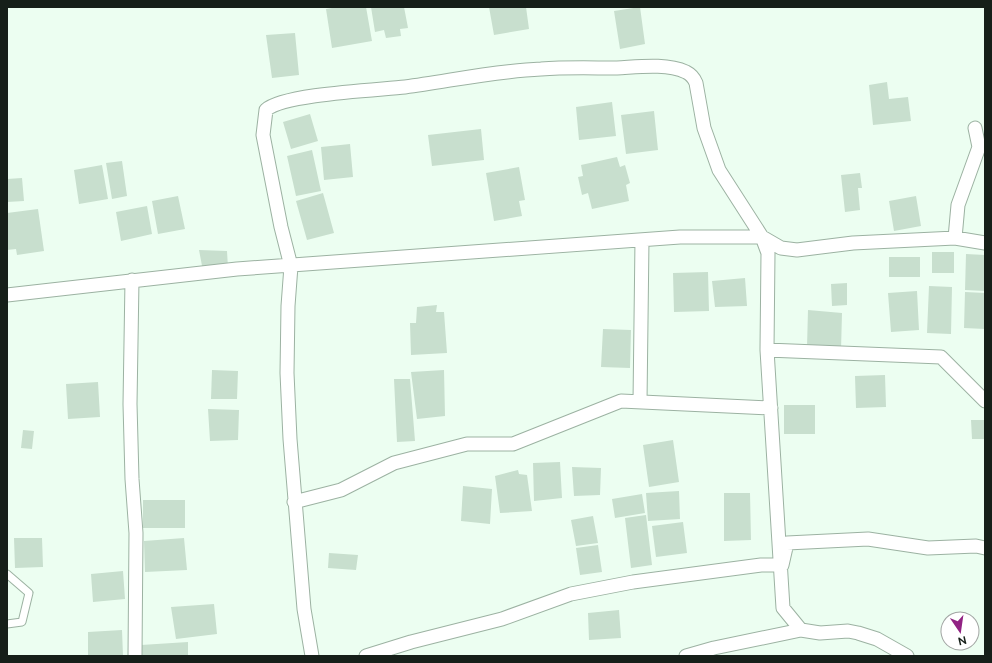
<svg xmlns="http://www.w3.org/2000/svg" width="992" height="663" viewBox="0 0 992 663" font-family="Raleway,sans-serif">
<rect width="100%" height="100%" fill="#ecfef1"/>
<!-- building -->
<path fill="#c8dfce" d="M338,7h28l6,34 -40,7 -6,-39z
M371,7h33l4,21 -8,1 1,7 -15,2 -2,-8 -9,2z
M489,7h37l3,22 -35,6z
M640,7l5,37 -25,5 -6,-38z
M295,33l4,42 -27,3 -6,-43z
M887,82l2,17 19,-2 3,24 -38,4 -4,-40z
M612,102l4,34 -37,4 -3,-33z
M654,111l4,39 -32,4 -5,-39z
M310,114l8,27 -27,8 -8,-27z
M481,129l3,31 -52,6 -4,-31z
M350,144l3,33 -29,3 -3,-33z
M312,150l9,41 -25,5 -9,-40z
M617,157l3,10 5,-2 5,18 -4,2 3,16 -37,8 -4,-16 -6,2 -4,-18 5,-1 -2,-11z
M122,161l5,35 -15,3 -6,-36z
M102,165l6,34 -29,5 -5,-34z
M519,167l6,33 -6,1 3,15 -28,5 -8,-48z
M860,173l2,15h-4l2,22 -15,2 -4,-37z
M22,178l2,23 -17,1v-23z
M323,193l11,40 -27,7 -11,-39z
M178,196l7,33 -27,5 -6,-33z
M916,196l5,30 -27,5 -5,-30z
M147,206l5,28 -31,7 -5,-29z
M38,209l6,42 -27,4 -1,-6 -9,1v-37z
M199,250l28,1 1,17 -25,3z
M932,252h22v21h-22z
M966,254l19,1v36l-20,-1z
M889,257h31v20h-31z
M708,272l1,39 -35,1 -1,-39z
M745,278l2,28 -32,1 -3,-26z
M847,283v22l-15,1 -1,-22z
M929,286l23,1 -1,47 -24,-1z
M917,291l2,39 -28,2 -3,-39z
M965,292l20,1v36l-21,-1z
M437,305l-1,7h8l3,41 -36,2 -1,-32h6l1,-16z
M808,310l34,3 -1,37 -34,-3z
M603,329l28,1 -1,38 -29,-1z
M212,370l26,1 -1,28h-26z
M444,370l1,46 -28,3 -6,-47z
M885,375l1,32 -30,1 -1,-32z
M394,379h16l5,62 -18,1z
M98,382l2,35 -32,2 -2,-35z
M784,405h31v29h-31z
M208,409l31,1 -1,30 -28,1z
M971,420h14v19h-13z
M23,430l11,1 -2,18 -11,-1z
M673,440l6,42 -30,5 -6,-42z
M560,462l2,36 -28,3 -1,-38z
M572,467l29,1 -1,27 -26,1z
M518,470l1,4 8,1 5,36 -32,2 -5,-37z
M463,486l29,3 -2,35 -29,-3z
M679,491l1,28 -32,2 -2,-28z
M724,493h26l1,47 -27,1z
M642,494l3,19 -30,5 -3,-19z
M143,500h42v28h-42z
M646,515l6,50 -21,3 -6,-50z
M593,516l5,27 -22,3 -5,-26z
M683,522l4,31 -31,4 -4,-31z
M14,538h28l1,29 -28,1z
M184,538l3,32 -42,2 -1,-31z
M598,545l4,27 -22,3 -4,-27z
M329,553l29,2 -2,15 -28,-2z
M123,571l2,28 -32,3 -2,-28z
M214,604l3,30 -41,5 -5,-32z
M619,610l2,28 -32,2 -1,-27z
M122,630l1,26h-35v-24z
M188,642v14h-46l-1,-11z"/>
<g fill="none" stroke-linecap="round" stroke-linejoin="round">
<defs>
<path id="service" d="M7,574l22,19 -7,29 -15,2"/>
<path id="minor" d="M975,128l4,19 -21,58 -3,33 30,5
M132,280l-2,124 2,75 4,54 -1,123
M7,295l230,-26 443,-32h82l19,11 16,2 56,-7 102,-5
M767,350l174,7 44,44
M640,402l2,-162
M294,502l47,-12 53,-27 73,-19h46l108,-43 150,7
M312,656l-8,-47 -14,-170 -3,-66 1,-67 3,-40 -10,-39 -18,-92 3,-25c17,-16 112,-20 139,-23 45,-6 90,-16 136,-18 25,-2 51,-1 76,-1 21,-1 49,-5 69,4 6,3 8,6 10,11l8,45 15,42 43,67 6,16 -1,97 16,258 18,22
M366,656l45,-14 91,-23 69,-25 62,-12 128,-17h21l5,-22 81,-4 60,9 48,-2 9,2
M686,656l28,-8 87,-18 19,3 28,-2 10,2 19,6 30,17"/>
</defs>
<!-- service casing -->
<use href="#service" stroke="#9cb2a2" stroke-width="9"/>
<!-- minor casing -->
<use href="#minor" stroke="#9cb2a2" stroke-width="15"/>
<!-- service -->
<use href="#service" stroke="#fff" stroke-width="7"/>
<!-- minor -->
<use href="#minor" stroke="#fff" stroke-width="13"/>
</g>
<!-- border -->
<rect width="992" height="663" fill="none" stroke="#161f19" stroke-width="16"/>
<!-- north arrow -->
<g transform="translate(960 631) rotate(167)"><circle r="19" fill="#ffffff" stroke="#a2a5a3"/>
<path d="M0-3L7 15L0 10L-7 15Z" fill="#912283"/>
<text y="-6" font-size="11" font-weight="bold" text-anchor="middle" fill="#161f19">N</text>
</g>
</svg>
